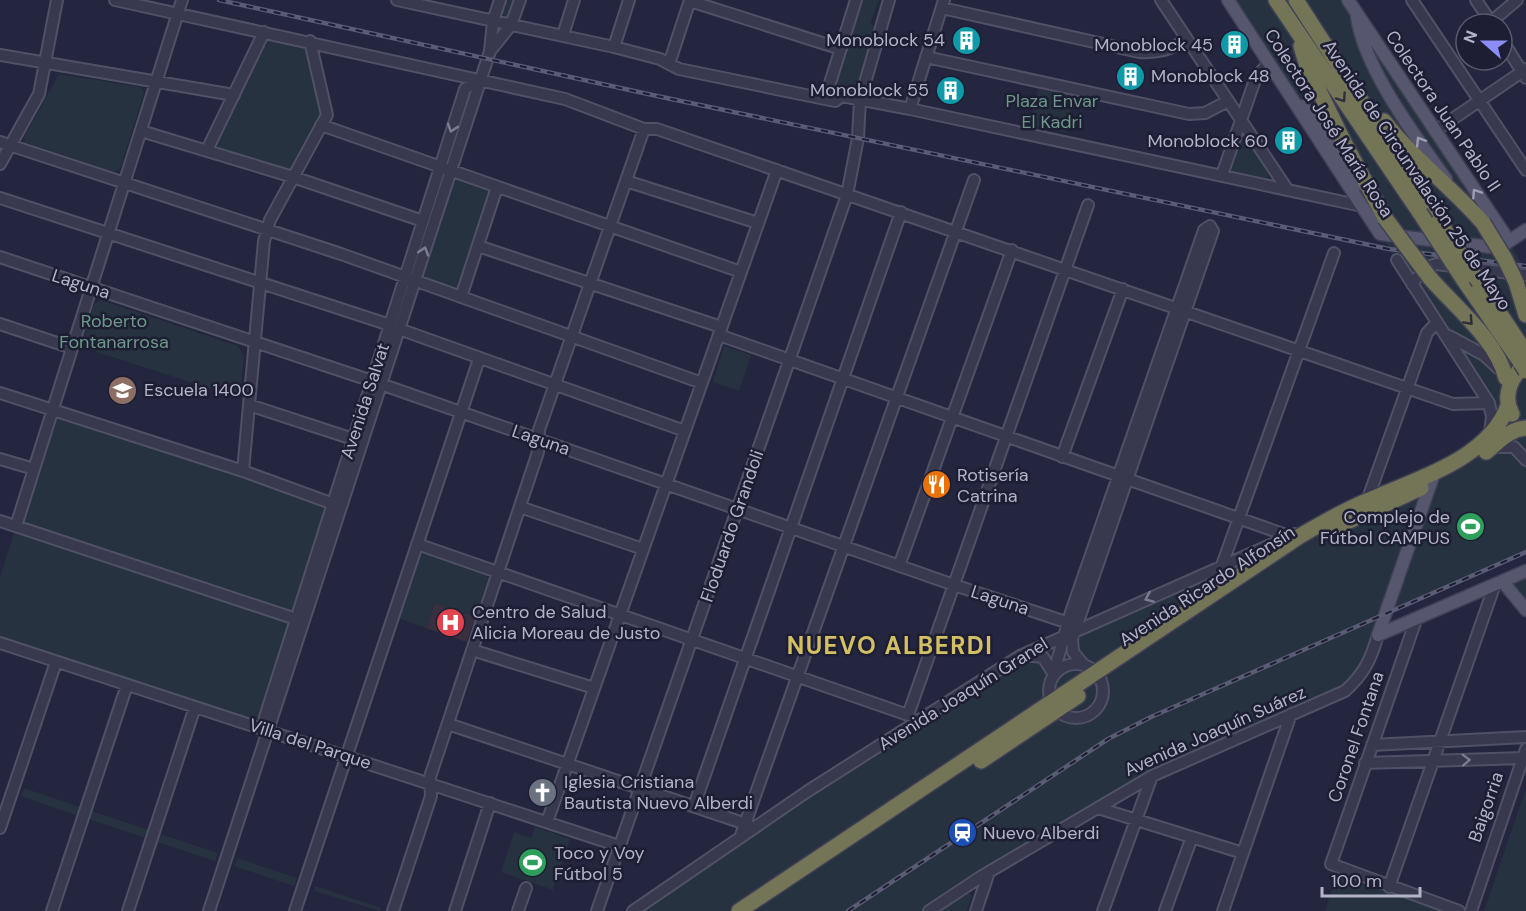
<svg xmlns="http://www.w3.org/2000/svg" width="1526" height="911" viewBox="0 0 1526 911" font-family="'DM Sans',sans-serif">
<rect width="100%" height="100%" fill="#24253e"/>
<!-- medical -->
<path fill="#38303f" d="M435,603l41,14 -10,25 -40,-14z"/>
<!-- green -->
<path fill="#26323f" d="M503,0h14l-6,15 -4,3 -7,-6z
M863,0h16l-9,24 6,3 -19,58 -3,5 -13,1 -9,6z
M1228,0h120l161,241 17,30v281l-140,61 -17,50 -24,28 -193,85 -223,135h-296l405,-265 393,-163 42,-22 19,-14v-30l-95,-157z
M264,32l46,9 17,74 -34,62 -86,-27z
M59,74l81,13 4,6 -24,76 -6,3 -89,-30 -1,-5z
M1038,89l36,8 -8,36 -36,-8z
M1246,138l4,2 20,31 -4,10 -35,-7 -2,-4 7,-27z
M452,175l42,13 -35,106 -41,-14z
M101,300l137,46 6,10 -4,42 -159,-51 13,-43z
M724,346l27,9 -12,36 -26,-9z
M53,410l280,94 -67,226 -266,-87v-66z
M420,551l66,21 2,7 -12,38 -41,-14 -9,25 -31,-11z
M1526,571v39l-23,-28z
M24,788l56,19 -2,9 -57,-20z
M1526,788v123h-42z
M91,811l58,19 -3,8 -57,-19z
M535,827l35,12 -17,51 -52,-18 13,-40 17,6z
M160,834l58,19 -3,8 -57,-19z
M237,858l60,20 -3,8 -60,-20z
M1331,874l45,12 66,25h-117l8,-26z
M315,886l66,22 -1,3 -66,-20z
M967,892l5,3 -5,16h-29z"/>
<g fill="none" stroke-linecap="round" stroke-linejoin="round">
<defs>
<path id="minor" d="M115,0l450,99 79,30h13l796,275 36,-1
M397,0l217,47 46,12 19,10 146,30 10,2 7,-5 68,13 452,97
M1161,0l126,189
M1412,0l114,170
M1476,0l16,24
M690,1l151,48
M942,8l197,44c19,1 32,-2 48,-13
M1491,22l26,-22
M563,35l11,-35
M1502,40l24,38
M614,47l15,-47
M490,51l21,-26 9,-25
M0,55l234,40
M926,57l263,57 16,-1 23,-12
M669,64l21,-64
M825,99l31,-99
M910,109l34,-109
M321,125l420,147
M141,131l152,46 130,44
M1435,131l91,-62
M0,142l341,112 361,129
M207,150l57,-118
M0,164l39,-70 18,-94
M1222,175l34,-98 12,-13
M626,181l132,42
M0,198l390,127
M478,246l243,81
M0,257l372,124 582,204 127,42
M1397,260l92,143 3,14 -2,15
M1412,284l12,-15 12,-5 90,11
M461,297l36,-110
M0,324l72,24
M399,329l286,102
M719,335l570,201
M1449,336l35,19 14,13
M0,393l243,78 96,35
M249,405l104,34
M1493,447h21l12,13
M1062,457l61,-168
M0,459l34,10
M243,471l21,-230 6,-21 57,-105 -17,-74
M1367,501l60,-168 10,-11
M520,507l123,42
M0,521l296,98
M16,526l166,-526
M417,544l491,171
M899,566l113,-316
M1221,568l113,-315
M1416,620l-85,244 128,47
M0,643l619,203
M472,650l122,38
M1023,655l20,2 10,16
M1049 691a27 27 0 1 1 54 0a27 27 0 1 1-54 0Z
M1052,679l19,-67 133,-382 6,-4 3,5 -141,408 1,13 10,12
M908,715l180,-510
M448,724l301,101
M266,730l-1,-13 200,-628 14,-10
M1372,745l154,-8
M1365,763l158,-5
M694,806l207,-594
M1098,808l145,45
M547,822l230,-652
M0,828l56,-166
M740,838l234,-658
M1389,887l105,-300
M52,911l75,-226
M128,911l67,-204
M209,911l281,-860 3,-30 7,-21
M295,911l184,-552
M393,911l38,-115 -1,-19 108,-325 1,-22 105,-301
M455,911l35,-108
M518,911l8,-23
M597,911l250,-716 11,-57 2,-38 29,-100
M633,911l175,-120 212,-135 275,-122
M929,911l53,-35 170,-100 193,-85c19,-17 26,-32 33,-56
M976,911l13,-39
M1103,911l49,-135
M1165,911l27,-74
M1223,911l68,-197
M1471,911l55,-162"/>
<path id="major" d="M1228,0l152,234 111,13 11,-1 24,-16
M1348,0l161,241
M1357,17c7,51 58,119 89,162
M1303,106l57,78
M1503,582l23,28
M1378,635l57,-164
M1378,635l148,-64"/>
<path id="highway" d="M1276,0l144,213
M1296,0l143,221
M1301,46l6,20 38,78 40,74
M1384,121c29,38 68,66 99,102
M1430,278c27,31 65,60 76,100
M1463,279l58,84
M1479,282l47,71
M1516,282l10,33
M1512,414c-10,-18 -1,-38 14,-50
M1486,452c13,-10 23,-23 40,-24
M1334,528l87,-40
M981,761l97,-65
M739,911l561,-375c22,-13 45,-26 69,-36 49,-22 118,-40 139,-94"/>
</defs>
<!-- minor casing -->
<use href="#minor" stroke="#505166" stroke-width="14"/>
<!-- major casing -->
<use href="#major" stroke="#3e3f54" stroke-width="15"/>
<!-- highway casing -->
<use href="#highway" stroke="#404156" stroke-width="18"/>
<!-- minor -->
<use href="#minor" stroke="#38394e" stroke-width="10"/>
<!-- major -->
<use href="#major" stroke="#56576e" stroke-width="12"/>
<!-- highway -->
<use href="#highway" stroke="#747456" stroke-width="15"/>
<defs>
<path id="rail" d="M219,0l438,96 732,153 137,17
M848,911l260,-172 43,-22 375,-165"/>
</defs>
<!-- rail casing -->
<use href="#rail" stroke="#5a5b75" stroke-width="4.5"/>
<!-- rail -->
<use href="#rail" stroke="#1d1e33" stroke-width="2" stroke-dasharray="7" stroke-linecap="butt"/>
<defs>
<path id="highway-bridge" d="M1420,213l43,66
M1385,218l45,60
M1439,221l40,61
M1483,223l22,36 11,23
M1521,363l5,8"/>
</defs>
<!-- highway-bridge casing -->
<use href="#highway-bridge" stroke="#404156" stroke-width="18" stroke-linecap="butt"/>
<!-- highway-bridge -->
<use href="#highway-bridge" stroke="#747456" stroke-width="15"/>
</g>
<!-- one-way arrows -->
<defs><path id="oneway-chevron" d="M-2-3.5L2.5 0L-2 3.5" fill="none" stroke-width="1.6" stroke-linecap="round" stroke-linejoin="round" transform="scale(1.5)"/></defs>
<g stroke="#2e2f3a">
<use href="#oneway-chevron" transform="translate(1342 98) rotate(56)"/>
<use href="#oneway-chevron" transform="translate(1469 321) rotate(47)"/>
</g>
<g stroke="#7c7d92">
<use href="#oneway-chevron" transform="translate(452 128) rotate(108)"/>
<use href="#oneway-chevron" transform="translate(424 251) rotate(-72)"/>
<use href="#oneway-chevron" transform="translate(1149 598) rotate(157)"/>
<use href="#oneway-chevron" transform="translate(1466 760) rotate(-2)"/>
</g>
<g stroke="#9c9db2">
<use href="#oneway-chevron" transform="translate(1420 141) rotate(-122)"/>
<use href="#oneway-chevron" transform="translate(1476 193) rotate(-124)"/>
</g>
<!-- icons -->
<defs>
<symbol id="building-disc" viewBox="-11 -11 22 22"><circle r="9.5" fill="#0f9aa8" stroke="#1d1e33"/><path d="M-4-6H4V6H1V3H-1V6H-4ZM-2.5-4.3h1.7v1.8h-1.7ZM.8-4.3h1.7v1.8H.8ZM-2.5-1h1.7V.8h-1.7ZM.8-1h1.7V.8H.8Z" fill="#fff"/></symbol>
<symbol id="school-disc" viewBox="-11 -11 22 22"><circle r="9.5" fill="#8d6e63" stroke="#1d1e33"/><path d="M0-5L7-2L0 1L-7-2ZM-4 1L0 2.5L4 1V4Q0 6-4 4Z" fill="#fff"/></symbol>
<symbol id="restaurant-disc" viewBox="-11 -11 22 22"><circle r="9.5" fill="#e8710a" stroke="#1d1e33"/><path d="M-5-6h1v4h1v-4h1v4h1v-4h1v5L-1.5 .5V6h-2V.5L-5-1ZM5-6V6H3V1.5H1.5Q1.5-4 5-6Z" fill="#fff"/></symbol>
<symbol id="stadium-disc" viewBox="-11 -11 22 22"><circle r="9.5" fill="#2e9e5b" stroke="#1d1e33"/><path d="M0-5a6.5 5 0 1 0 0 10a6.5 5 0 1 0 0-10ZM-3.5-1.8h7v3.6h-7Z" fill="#fff"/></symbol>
<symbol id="hospital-disc" viewBox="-11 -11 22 22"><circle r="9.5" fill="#e0444e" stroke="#1d1e33"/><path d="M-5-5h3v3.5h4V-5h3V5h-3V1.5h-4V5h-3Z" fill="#fff"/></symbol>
<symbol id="church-disc" viewBox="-11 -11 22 22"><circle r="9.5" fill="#6b7280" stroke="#1d1e33"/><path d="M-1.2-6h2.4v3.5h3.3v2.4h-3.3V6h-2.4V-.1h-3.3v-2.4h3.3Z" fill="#fff"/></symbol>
<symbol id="station-disc" viewBox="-11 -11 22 22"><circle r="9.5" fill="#1a4fb4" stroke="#1d1e33"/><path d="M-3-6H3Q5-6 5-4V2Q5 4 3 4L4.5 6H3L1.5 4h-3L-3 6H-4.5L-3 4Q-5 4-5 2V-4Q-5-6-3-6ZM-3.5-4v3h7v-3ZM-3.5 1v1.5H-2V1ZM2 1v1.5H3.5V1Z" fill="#fff"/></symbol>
</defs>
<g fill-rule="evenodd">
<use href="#building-disc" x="950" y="24" width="33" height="33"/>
<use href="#building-disc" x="1218" y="28" width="33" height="33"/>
<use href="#building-disc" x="1114" y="60" width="33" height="33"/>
<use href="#building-disc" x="934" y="74" width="33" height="33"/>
<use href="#building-disc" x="1272" y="124" width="33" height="33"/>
<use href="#school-disc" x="106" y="374" width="33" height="33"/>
<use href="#restaurant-disc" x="920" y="468" width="33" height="33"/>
<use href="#stadium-disc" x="1454" y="510" width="33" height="33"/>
<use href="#hospital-disc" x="434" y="606" width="33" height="33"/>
<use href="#church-disc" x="526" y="776" width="33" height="33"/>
<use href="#station-disc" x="946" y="816" width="33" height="33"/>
<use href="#stadium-disc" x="516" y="846" width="33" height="33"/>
</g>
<g text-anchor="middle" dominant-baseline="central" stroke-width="5" stroke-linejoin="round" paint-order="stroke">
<!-- poi labels -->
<g font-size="18" fill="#b4b4c9" stroke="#1d1e33" text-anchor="start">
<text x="945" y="40" text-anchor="end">Monoblock 54</text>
<text x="1213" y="45" text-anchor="end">Monoblock 45</text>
<text x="1151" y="76">Monoblock 48</text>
<text x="929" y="90" text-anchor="end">Monoblock 55</text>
<text x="1268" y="141" text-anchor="end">Monoblock 60</text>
<text x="144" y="390">Escuela 1400</text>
<text x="957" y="475">Rotisería<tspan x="957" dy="21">Catrina</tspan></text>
<text x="1450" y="517" text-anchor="end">Complejo de<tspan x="1450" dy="21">Fútbol CAMPUS</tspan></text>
<text x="472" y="612">Centro de Salud<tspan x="472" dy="21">Alicia Moreau de Justo</tspan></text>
<text x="564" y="782">Iglesia Cristiana<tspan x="564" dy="21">Bautista Nuevo Alberdi</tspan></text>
<text x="983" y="833">Nuevo Alberdi</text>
<text x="554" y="853">Toco y Voy<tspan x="554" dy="21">Fútbol 5</tspan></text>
</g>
<!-- park labels -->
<g font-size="18" fill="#6c9988" stroke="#1d1e33">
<text x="1052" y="101">Plaza Envar<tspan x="1052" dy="21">El Kadri</tspan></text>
<text x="114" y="321">Roberto<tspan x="114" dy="21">Fontanarrosa</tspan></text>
</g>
<!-- street labels -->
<g font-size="18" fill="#b4b4c9" stroke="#1d1e33">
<text transform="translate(1443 111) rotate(56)">Colectora Juan Pablo II</text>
<text transform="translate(1329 123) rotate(57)">Colectora José María Rosa</text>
<text transform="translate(1417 175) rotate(56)">Avenida de Circunvalación 25 de Mayo</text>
<text transform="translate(81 284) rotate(18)">Laguna</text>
<text transform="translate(365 401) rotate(-72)">Avenida Salvat</text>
<text transform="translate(541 440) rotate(19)">Laguna</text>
<text transform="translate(732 526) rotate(-71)">Floduardo Grandoli</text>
<text transform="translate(1207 586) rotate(-33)">Avenida Ricardo Alfonsín</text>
<text transform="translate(1000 600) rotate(18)">Laguna</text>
<text transform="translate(963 694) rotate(-32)">Avenida Joaquín Granel</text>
<text transform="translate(1215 731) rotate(-24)">Avenida Joaquín Suárez</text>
<text transform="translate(1356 737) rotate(-71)">Coronel Fontana</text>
<text transform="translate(310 744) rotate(18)">Villa del Parque</text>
<text transform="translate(1486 807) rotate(-71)">Baigorria</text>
</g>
<!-- district labels -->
<g font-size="24" font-weight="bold" letter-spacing="1.5" fill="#d3c065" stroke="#1d1e33">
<text x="890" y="645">NUEVO ALBERDI</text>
</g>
</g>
<!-- north arrow -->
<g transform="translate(1484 42) rotate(291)"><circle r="28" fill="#1d1e33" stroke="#595a6f" stroke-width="1.5"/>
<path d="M0-4.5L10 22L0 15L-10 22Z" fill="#8c8cf6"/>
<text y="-9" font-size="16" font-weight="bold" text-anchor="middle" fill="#b4b4c9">N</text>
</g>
<!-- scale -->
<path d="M1322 887v9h98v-9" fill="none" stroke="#b4b4c9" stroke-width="3"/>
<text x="1331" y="887" font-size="18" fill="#b4b4c9" stroke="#1d1e33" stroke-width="4.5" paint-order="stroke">100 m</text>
</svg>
